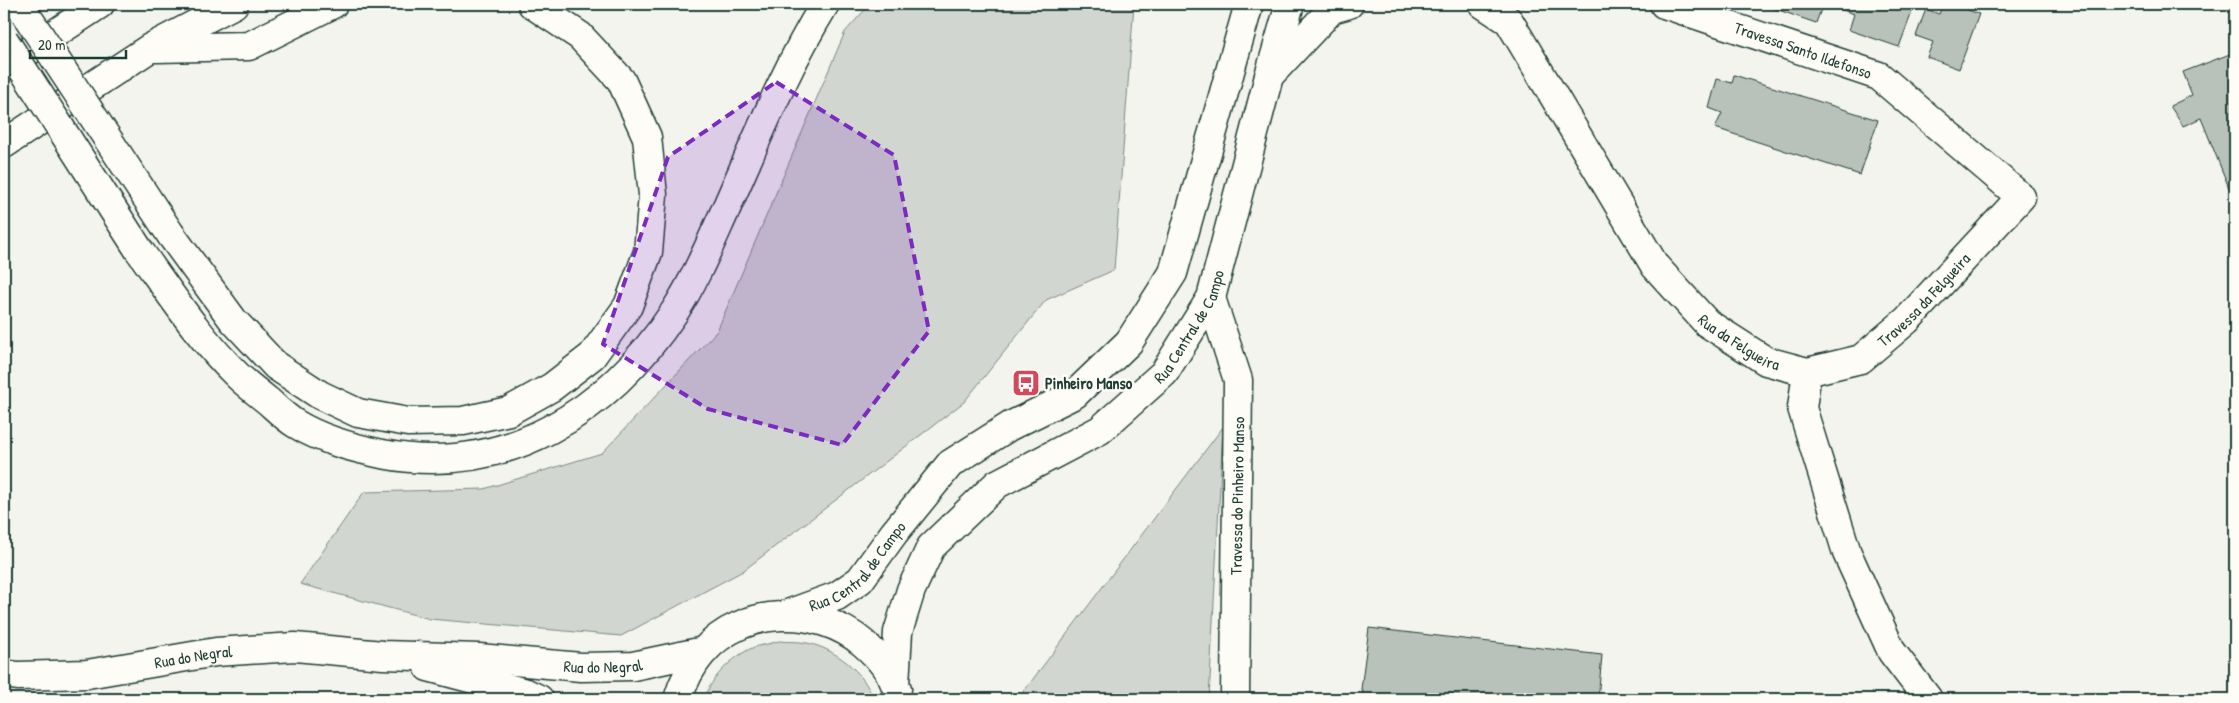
<svg xmlns="http://www.w3.org/2000/svg" width="2239" height="703" viewBox="0 0 2239 703" font-family="'Patrick Hand',sans-serif">
<rect width="100%" height="100%" fill="#f4f4ef"/>
<filter id="ink" filterUnits="userSpaceOnUse"><feTurbulence type="fractalNoise" baseFrequency=".02" numOctaves="2"/><feDisplacementMap in="SourceGraphic" scale="10" xChannelSelector="R" yChannelSelector="G"/><feConvolveMatrix kernelMatrix="1 2 1 2 8 2 1 2 1" color-interpolation-filters="sRGB"/></filter>
<g filter="url(#ink)">
<!-- green -->
<path fill="#d1d6d1" stroke="#788a82" d="M870,4h264l-20,266 -68,30 -82,102 -221,169 -122,65 -191,-17 -130,-35 64,-92 120,-3 118,-36 115,-122 128,-299z
M1223,427l-14,272h-191z
M779,641c9,1 19,0 28,2 27,5 58,29 66,56h-169c7,-21 28,-42 48,-51 8,-3 18,-4 27,-7z"/>
<!-- building -->
<path fill="#b9c1bb" stroke="#1f3d34" d="M1761,4h62l-7,19z
M1825,4h90l-16,43 -50,-17 5,-16z
M1943,4h8l28,10 -20,55 -32,-12 6,-15 -17,-6 10,-27 13,5z
M2235,52v133l-6,3 -28,-70 -18,8 -13,-20 22,-11 -9,-23z
M1734,75l144,45 -18,55 -145,-47 7,-15 -13,-5 8,-29 15,4z
M1369,628l233,27 -4,44h-236l1,-10h-2z"/>
<g fill="none" stroke-linecap="round" stroke-linejoin="round">
<defs>
<g id="minor">
<path id="s1" d="M1483,4l26,17 146,245 52,57 59,38 41,11 54,-13 46,-39 114,-123 -142,-121 -215,-72"/>
<path d="M1269,76l63,-67 17,-5"/>
<path d="M1211,298l27,82 -3,319"/>
<path d="M1807,372l-5,36 45,145 45,99 36,47"/>
</g>
<g id="primary">
<path id="s2" d="M785,615l52,-19 23,-16 34,-47 56,-69 60,-38 65,-32 54,-52 44,-69 76,-269"/>
<path d="M428,667l98,26 13,6"/>
<path id="s3" d="M4,674l14,2 69,-2 129,-22 79,-5 88,8 96,3 102,9 52,-1 71,-15"/>
<path id="s4" d="M895,684l3,-52 13,-42 20,-43 66,-63 103,-54 64,-57 47,-75 58,-222 21,-72"/>
<path d="M678,699c5,-17 13,-33 25,-47 40,-46 115,-47 160,-9 14,12 28,28 34,46"/>
</g>
<path id="motorway" d="M157,48l92,-2 84,-42
M4,67l96,-63
M4,144l146,-96 84,-44
M171,235l62,85 43,46 44,29 38,18 50,9 55,-1 46,-10 43,-24 40,-31 36,-50 20,-54 5,-57 -6,-58 -26,-57 -41,-44 -48,-32
M139,250c31,43 60,88 98,125 9,9 21,18 31,26 9,8 18,17 28,23 26,16 57,24 86,30 124,24 226,-42 293,-143 20,-31 35,-67 50,-100 31,-70 60,-142 100,-207"/>
</defs>
<!-- minor casing -->
<use href="#minor" stroke="#1f3d34" stroke-width="31"/>
<!-- primary casing -->
<use href="#primary" stroke="#1f3d34" stroke-width="31"/>
<!-- motorway casing -->
<use href="#motorway" stroke="#1f3d34" stroke-width="31"/>
<!-- minor -->
<use href="#minor" stroke="#fdfcf7" stroke-width="28"/>
<!-- primary -->
<use href="#primary" stroke="#fdfcf7" stroke-width="28"/>
<!-- motorway -->
<use href="#motorway" stroke="#fdfcf7" stroke-width="28"/>
<defs>
<path id="motorway-bridge" d="M19,4l152,231
M4,40l135,210"/>
</defs>
<!-- motorway-bridge casing -->
<use href="#motorway-bridge" stroke="#1f3d34" stroke-width="31" stroke-linecap="butt"/>
<!-- motorway-bridge -->
<use href="#motorway-bridge" stroke="#fdfcf7" stroke-width="28"/>
</g>
</g>
<!-- marked area -->
<path fill="#7b2cbf" fill-opacity="0.2" stroke="#7b2cbf" stroke-width="4" stroke-dasharray="10 6" stroke-linejoin="round" d="M776,82l118,73 35,176 -87,114 -134,-36 -105,-65 65,-187z"/>
<!-- icons -->
<defs>
<symbol id="bus-square" viewBox="-11 -11 22 22"><rect x="-9" y="-9" width="18" height="18" rx="4" fill="#d1495b" stroke="#fdfcf7"/><path d="M-5-6H5V4H4V6H2V4H-2V6H-4V4H-5ZM-3.5-4V0h7V-4ZM-3.5 1.2v1.5H-2V1.2ZM2 1.2v1.5H3.5V1.2Z" fill="#fff"/></symbol>
</defs>
<g fill-rule="evenodd">
<use href="#bus-square" x="1010" y="367" width="32" height="32"/>
</g>
<g text-anchor="middle" dominant-baseline="central" stroke-width="5" stroke-linejoin="round" paint-order="stroke">
<!-- street labels -->
<g font-size="16" fill="#1f3d34" stroke="#fdfcf7">
<text transform="translate(1803 50) rotate(19)">Travessa Santo Ildefonso</text>
<text stroke="none"><textPath href="#s1" startOffset="648">Travessa da Felgueira</textPath></text>
<text stroke="none"><textPath href="#s4" startOffset="490">Rua Central de Campo</textPath></text>
<text stroke="none"><textPath href="#s1" startOffset="431">Rua da Felgueira</textPath></text>
<text transform="translate(1237 496) rotate(-89)">Travessa do Pinheiro Manso</text>
<text stroke="none"><textPath href="#s2" startOffset="90">Rua Central de Campo</textPath></text>
<text stroke="none"><textPath href="#s3" startOffset="191">Rua do Negral</textPath></text>
<text stroke="none"><textPath href="#s3" startOffset="602">Rua do Negral</textPath></text>
</g>
<!-- poi labels -->
<g font-size="16" font-weight="bold" fill="#1f3d34" stroke="#fdfcf7" text-anchor="start">
<text x="1045" y="383">Pinheiro Manso</text>
</g>
</g>
<!-- margin -->
<rect width="2239" height="703" fill="none" stroke="#fdfcf7" stroke-width="20"/>
<rect x="10" y="10" width="2219" height="683" fill="none" stroke="#1f3d34" stroke-width="2" filter="url(#ink)"/>
<!-- scale -->
<path d="M30 50v8h96v-8" fill="none" stroke="#1f3d34" stroke-width="2.5"/>
<text x="38" y="50" font-size="15" fill="#1f3d34" stroke="#fdfcf7" stroke-width="4" paint-order="stroke">20 m</text>
</svg>
